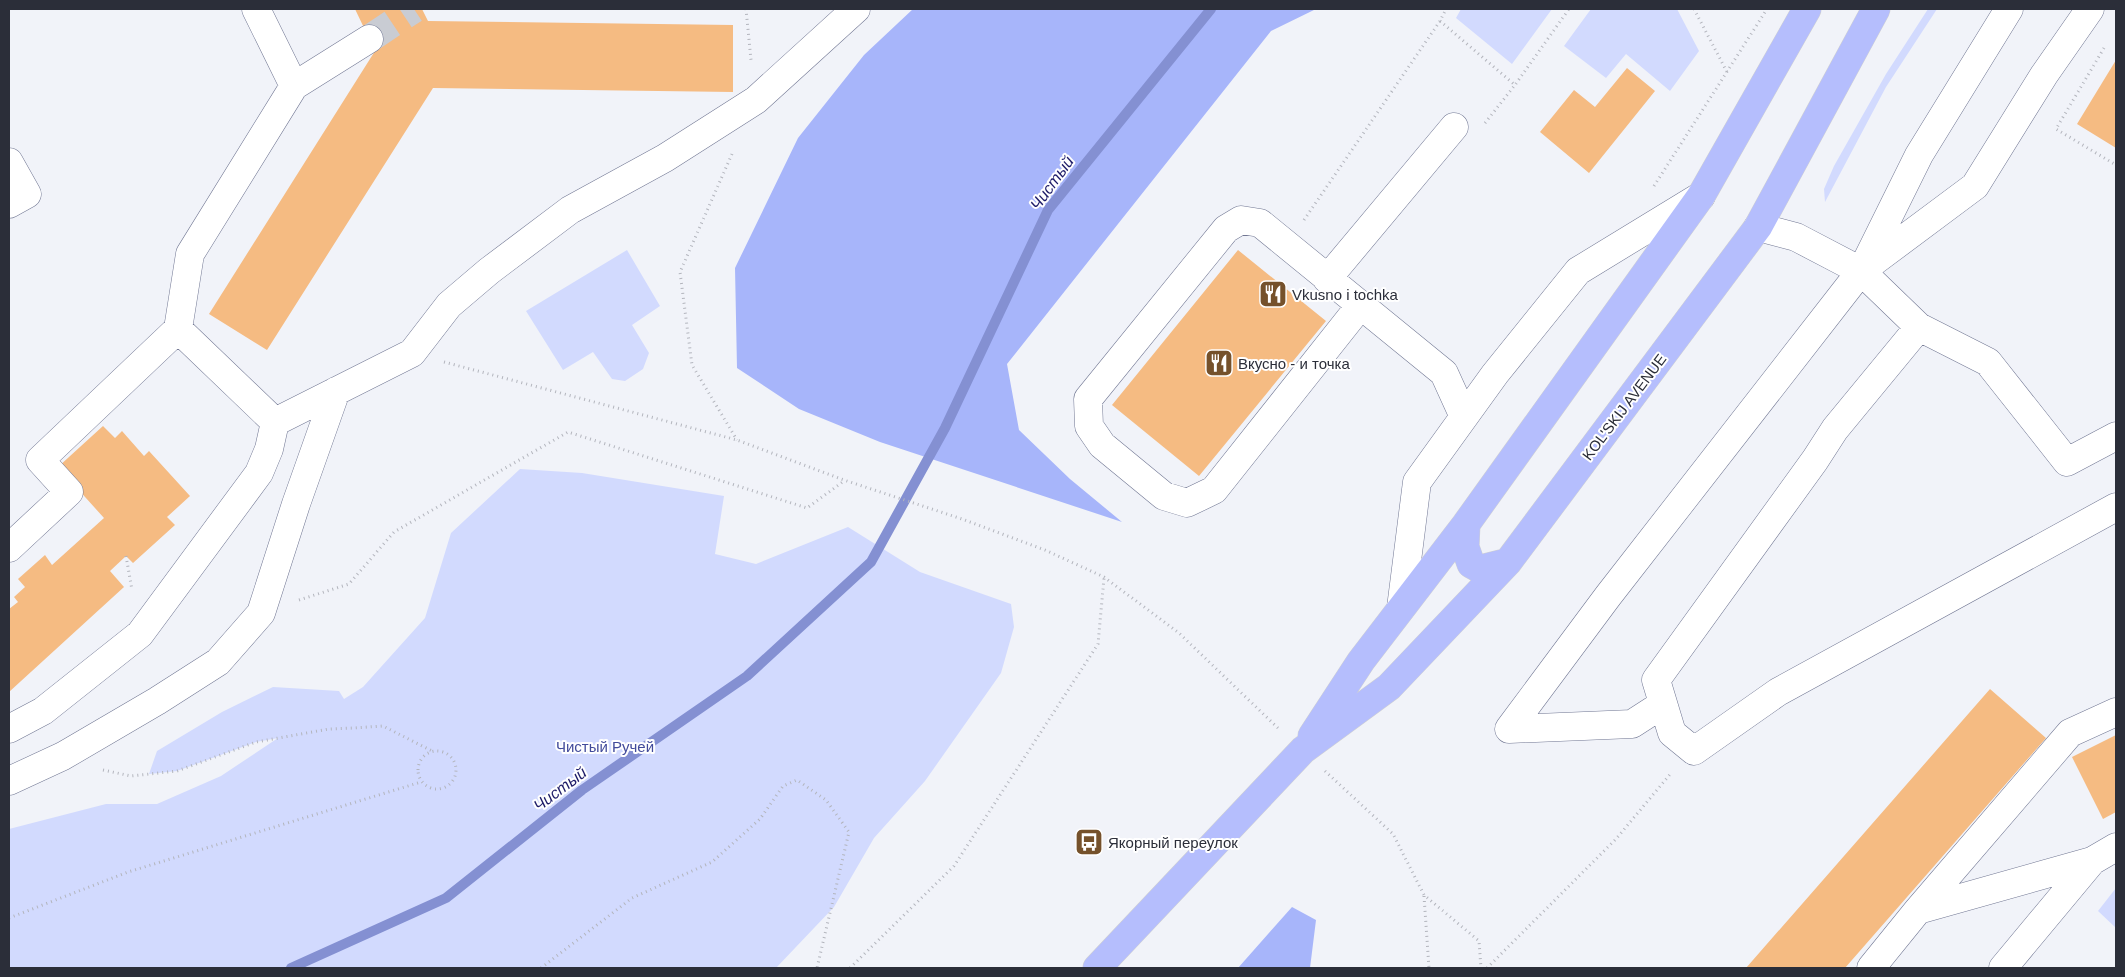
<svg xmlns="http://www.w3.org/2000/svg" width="2125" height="977" viewBox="0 0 2125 977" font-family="Helvetica,sans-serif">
<rect width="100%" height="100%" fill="#f1f3f9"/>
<!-- green -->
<path fill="#d2dafe" d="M1461,9h91l-40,55 -56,-46z
M1591,9h86l22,42 -29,40 -44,-37 -20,24 -42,-32z
M1928,9h9l-51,78 -61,115 -1,-13 10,-23 52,-92z
M627,250l33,56 -28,19 17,28 -6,16 -18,12 -13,-2 -19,-27 -30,18 -37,-59z
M520,469l62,4 142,23 -9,58 41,10 92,-37 72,45 91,32 3,23 -13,46 -76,108 -51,57 -40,69 -58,61h-767v-139l97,-25h51l64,-28 57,-38 -22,4 -79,29 -28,3 8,-23 65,-39 51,-25 66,4 5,8 19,-12 62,-69 26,-85z
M2116,888v40l-18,-17z"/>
<!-- forest -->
<path fill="#a7b5fa" d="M913,9h403l-45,22 -264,333 12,66 51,49 52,43 -242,-80 -81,-33 -62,-41 -2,-100 63,-130 66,-83z
M1292,907l24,13 -6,48h-72z"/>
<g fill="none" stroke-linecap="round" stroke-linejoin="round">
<!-- stream -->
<path stroke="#8490d2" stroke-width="10" d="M291,968l155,-70 136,-108 165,-114 124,-114 74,-134 103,-218 163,-201"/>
</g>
<!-- building -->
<path fill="#f5bb82" d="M355,9h67l6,12 305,4v67l-300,-4 -166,262 -58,-36 166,-263z
M2116,60v88l-39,-24z
M1627,68l28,23 -66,82 -49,-41 34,-42 21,17z
M1238,250l88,71 -127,155 -87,-71z
M103,426l12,12 7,-7 22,25 5,-5 41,45 -23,21 8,8 -42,38 -7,-7 -16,15 14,16 -115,105v-83l9,-7 -4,-5 11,-10 -7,-8 27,-24 7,10 52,-47 -46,-51z
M1990,689l56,49 -201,230h-99z
M2116,735v77l-13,7 -31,-62z"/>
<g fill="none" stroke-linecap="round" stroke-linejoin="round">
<!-- minor-tunnel -->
<path stroke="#c9ccd3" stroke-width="28" stroke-dasharray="28 14" stroke-linecap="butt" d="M369,39l45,-30"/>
<defs>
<path id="minor" d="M256,9l38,77
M9,162l18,32 -18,10
M1758,227l38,10 65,34 58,56 -84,102 -20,31 -159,220 16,53 22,18 84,-59 338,-185
M1864,266l55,-111 90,-146
M1327,279l127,-152
M1360,306l-146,184 -27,13 -23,-7 -62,-51 -13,-19 -1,-27 138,-170 15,-9 19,3 184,150 20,44
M1919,327l69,35 79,100 49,-26
M275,422l137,-69 37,-48 40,-34 81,-61 95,-52 91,-58 100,-91
M275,422l-97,-93 12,-75 104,-168 75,-47
M9,548l60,-56 -29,-32 138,-131
M1401,608l16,-126 78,-108 83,-103 123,-75
M1663,704l-31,20 -123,5 99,-133 253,-325 114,-85 69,-111 46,-66
M9,729l34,-18 97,-77 119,-161 10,-24 6,-27
M9,781l54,-25 94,-55 61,-39 43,-49 35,-109 40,-113
M1918,910l152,-177 46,-21
M1871,968l47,-58 174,-49 24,-14
M2003,968l89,-107"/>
<path id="major" d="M1466,524l-1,23 6,17 9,5 28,-7
M1312,736l49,-75 105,-137 235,-328 106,-187
M1097,968l206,-218 86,-63 119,-125 250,-335 118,-218"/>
</defs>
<!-- minor casing -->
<use href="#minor" stroke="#717793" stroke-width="29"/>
<!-- major casing -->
<use href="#major" stroke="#d0d1d3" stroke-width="29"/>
<!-- path -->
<path stroke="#b3b5bd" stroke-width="3" stroke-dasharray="1 4" stroke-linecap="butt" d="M746,9l5,51
M1694,9l33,63
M1440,21l75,64 54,-76
M2104,48l-48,81 60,36
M1485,123l30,-38
M732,154l-52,118 12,93 45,75
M1654,186l113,-177
M1304,220l136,-199 6,-12
M444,362l293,78 107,40 118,39 83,31 59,27 75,56 101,97
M126,556l6,34
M299,600l50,-16 45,-52 174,-100 239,76 37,-27
M418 770a19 19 0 1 1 38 0a19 19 0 1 1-38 0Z
M103,770l28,6 46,-5 79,-29 73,-13 25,-1 29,-2 51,26
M1325,771l68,63 31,61 55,46 2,27
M1424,896l5,72
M9,918l119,-46 293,-90
M541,968l91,-70 80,-36 48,-43 23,-33 14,-6 29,20 23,32 -32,136
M850,968l104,-102 144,-222 6,-66
M1487,968l129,-129 56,-67"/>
<!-- minor -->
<use href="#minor" stroke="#fff" stroke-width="28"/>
<!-- major -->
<use href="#major" stroke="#b5befd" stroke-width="28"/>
</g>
<!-- icons -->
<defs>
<symbol id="restaurant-square" viewBox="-11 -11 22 22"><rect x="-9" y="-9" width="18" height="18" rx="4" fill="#75512b" stroke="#fff"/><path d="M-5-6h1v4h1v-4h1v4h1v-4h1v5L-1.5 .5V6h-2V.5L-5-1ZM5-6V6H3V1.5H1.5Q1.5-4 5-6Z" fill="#fff"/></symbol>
<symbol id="bus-square" viewBox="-11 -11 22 22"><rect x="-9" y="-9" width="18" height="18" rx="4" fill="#75512b" stroke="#fff"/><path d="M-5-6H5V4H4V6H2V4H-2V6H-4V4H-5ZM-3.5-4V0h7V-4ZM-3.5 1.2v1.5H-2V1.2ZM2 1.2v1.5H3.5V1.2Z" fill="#fff"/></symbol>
</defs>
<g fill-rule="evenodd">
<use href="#restaurant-square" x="1257" y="278" width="32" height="32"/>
<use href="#restaurant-square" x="1203" y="347" width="32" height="32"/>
<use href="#bus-square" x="1073" y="826" width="32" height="32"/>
</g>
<g text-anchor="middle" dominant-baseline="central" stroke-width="4" stroke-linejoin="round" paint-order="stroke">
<!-- poi labels -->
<g font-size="15" fill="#2b2e39" stroke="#fff" text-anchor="start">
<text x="1292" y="294">Vkusno i tochka</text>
<text x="1238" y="363">Вкусно - и точка</text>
<text x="1108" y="842">Якорный переулок</text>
</g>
<!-- street labels -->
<g font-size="15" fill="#2b2e39" stroke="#fff">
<text transform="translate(1624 407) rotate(-53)">KOL'SKIJ AVENUE</text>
</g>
<!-- park labels -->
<g font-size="15" fill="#424b9b" stroke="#fff">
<text x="605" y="746">Чистый Ручей</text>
</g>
<!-- water labels -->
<g font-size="16" font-style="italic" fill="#1d1b68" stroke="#fff">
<text transform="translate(1052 183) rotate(-54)">Чистый</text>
<text transform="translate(560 789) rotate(-37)">Чистый</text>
</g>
</g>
<!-- border -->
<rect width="2125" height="977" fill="none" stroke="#2b2e39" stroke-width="20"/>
</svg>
